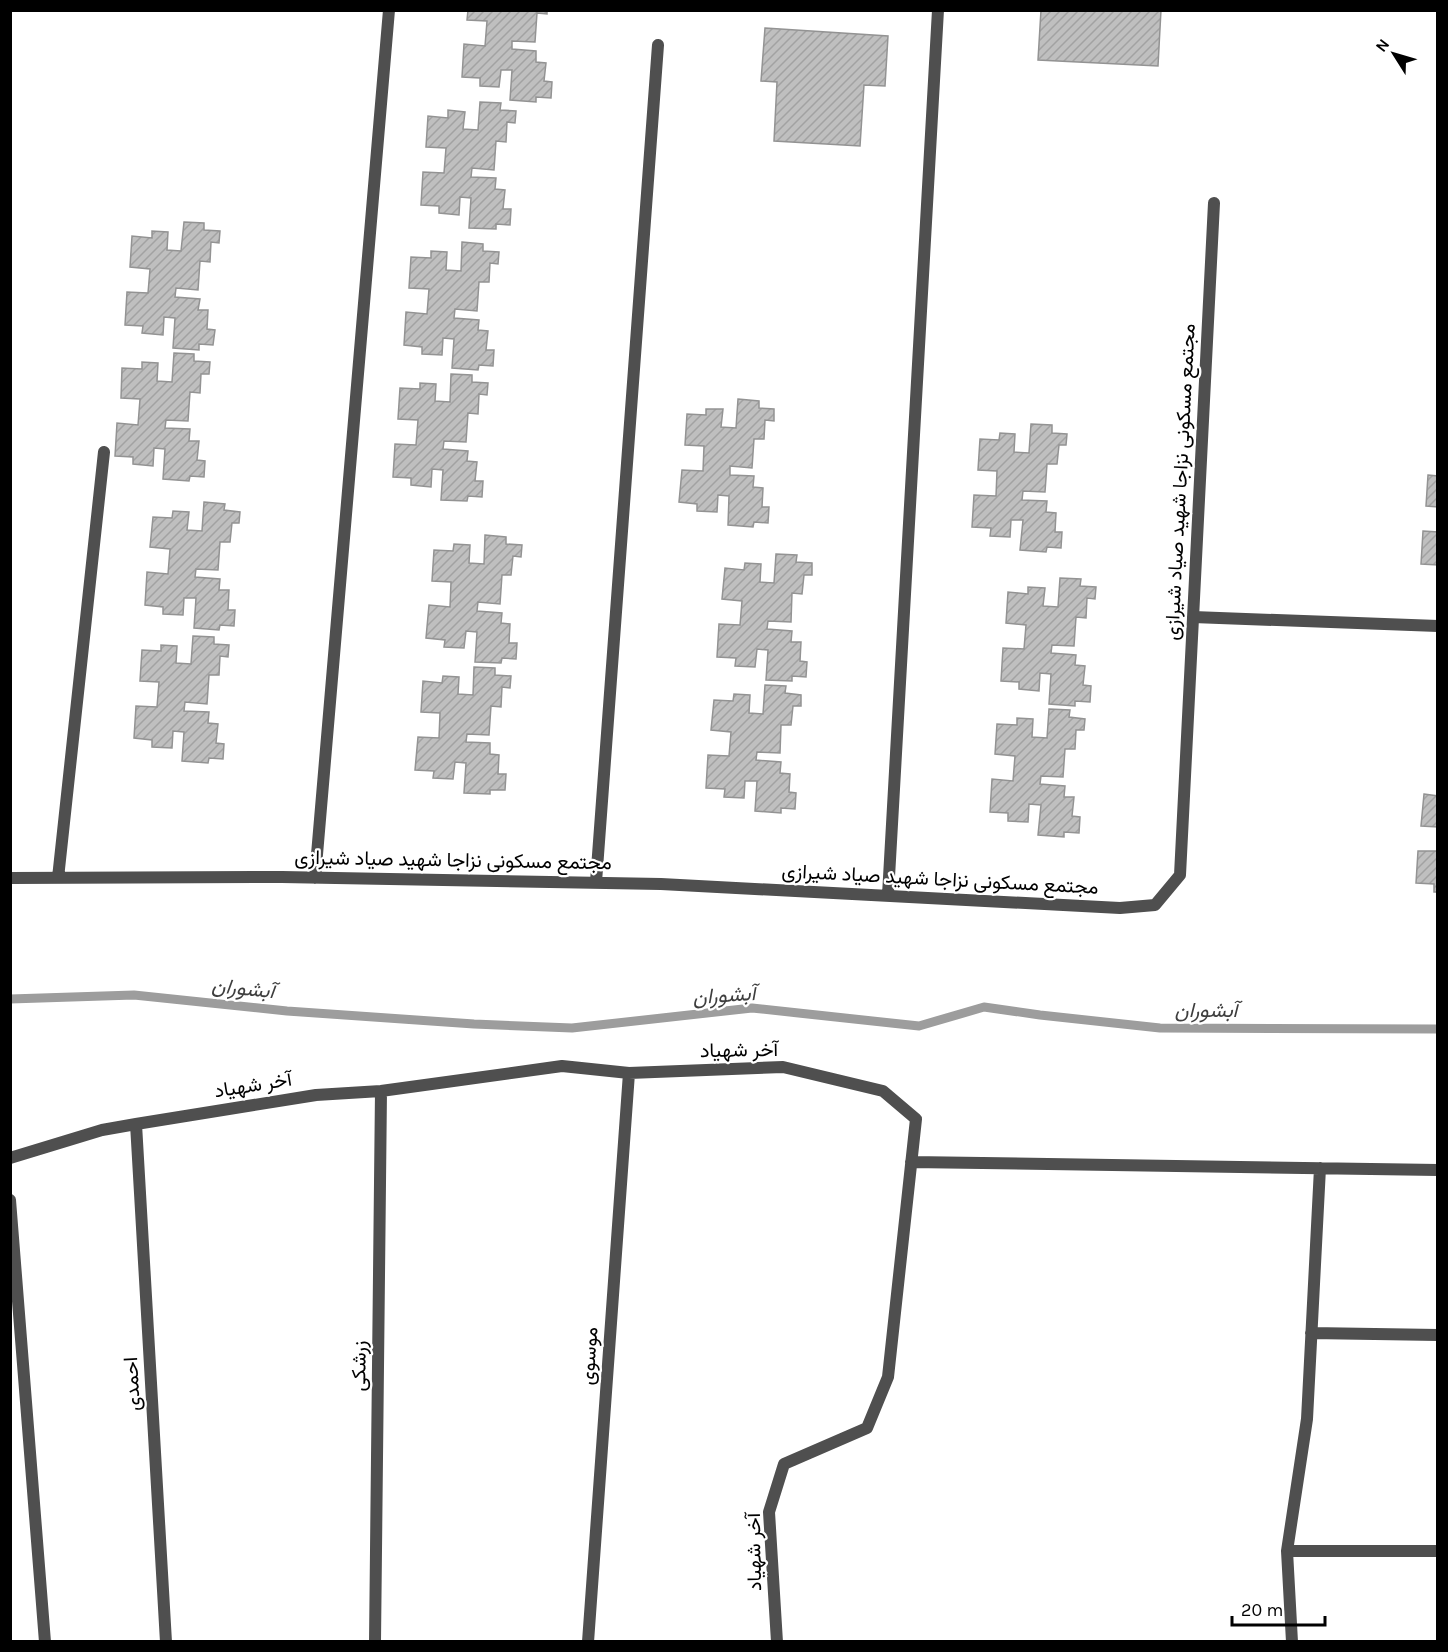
<svg xmlns="http://www.w3.org/2000/svg" width="1448" height="1652" viewBox="0 0 1448 1652" font-family="Karla,Vazirmatn,sans-serif">
<defs>
<pattern id="building-hatch" width="6" height="6" patternUnits="userSpaceOnUse" patternTransform="scale(1.5)"><rect width="6" height="6" fill="#bfbfbf"/><path d="M-1 1l2-2M0 6l6-6M5 7l2-2" fill="none" stroke="#a2a2a2"/></pattern>
</defs>
<rect width="100%" height="100%" fill="#fff"/>
<g fill="none" stroke-linecap="round" stroke-linejoin="round">
<!-- stream -->
<path stroke="#9d9d9d" stroke-width="9" d="M10,999l124,-4 153,16 187,13 98,4 180,-20 167,18 65,-19 56,8 120,13 278,1"/>
</g>
<!-- building -->
<path fill="url(#building-hatch)" stroke="#939393" stroke-width="1.5" d="M468,10h79v4l-10,-1 -2,29 -23,-1v8l24,2v11l10,1 -2,18 8,1 -1,16 -15,-1v5l-26,-2 2,-30h-11l-2,17 -19,-1v-8l-18,-1 2,-33 21,2 2,-25 -20,-1z
M1041,10h120l-3,56 -120,-6z
M765,28l123,8 -3,50 -21,-1 -4,61 -86,-5 3,-59 -16,-1z
M480,102l21,1 -1,7 16,1 -1,12 -8,-1 -1,20 -10,-1 -2,29 -22,-2 -1,9 25,1 -1,11 10,1 -2,19h8l-1,16 -14,-1v5l-27,-1 2,-30 -11,-1 -1,18 -20,-2v-7l-18,-1 2,-33 21,1 2,-25 -20,-1 2,-31 20,2v-8l17,2 -2,17 15,1z
M184,222l20,1v7l16,1 -1,12 -8,-1 -1,20 -10,-1 -2,29 -22,-2 -1,9 25,2 -2,11h10l-1,19 8,1 -2,15 -14,-1v6l-26,-2 2,-30 -11,-1 -1,18 -21,-2 1,-7 -18,-1 2,-33 21,1 2,-24 -20,-2 2,-31 20,2v-7l16,1 -1,18 14,1z
M462,242l21,2v7l16,1 -1,12 -8,-1 -1,19h-10l-2,29 -22,-2 -1,9 25,2 -1,10 10,1 -2,19h8l-1,16 -14,-1 -1,5 -26,-2 2,-29 -11,-1 -1,17 -20,-1v-7l-18,-2 2,-33 21,2 2,-25 -20,-1 2,-31 20,1v-7l16,1 -1,18 15,1z
M174,353l20,1v7l16,1 -1,12h-8l-1,19 -10,-1 -2,29 -22,-1 -1,8 25,1 -1,12h10l-2,19 8,1 -1,16 -14,-1 -1,5 -26,-2 2,-30 -11,-1 -1,18 -20,-2v-7l-18,-1 2,-33 21,2 2,-26 -19,-1 1,-30 20,1v-7l16,1 -1,18 15,1z
M451,374l21,1v7l16,1 -1,12 -8,-1 -1,20 -10,-1 -2,29 -22,-1 -1,8 25,2 -1,10 10,1 -2,19h8l-1,16 -14,-1 -1,5 -26,-1 2,-30 -11,-1 -1,18 -20,-2v-7l-18,-1 2,-33 21,1 2,-25 -20,-1 2,-31 20,1v-6l16,1 -1,17 15,1z
M738,399l21,2v7l15,1v12l-9,-1 -1,19h-10l-2,29 -22,-2v9l24,1 -1,11 10,1 -1,19h7l-1,16 -14,-1 -1,5 -25,-2 1,-29 -11,-1 -1,17 -20,-1v-7l-18,-2 3,-32 21,1 1,-25 -19,-1 2,-31 19,1v-6h17l-2,18 15,1z
M1031,424l21,1v8l15,1 -1,11h-7l-2,19h-10l-2,28 -22,-1 -1,9 25,1 -1,11 10,1 -1,19h7l-1,16 -14,-1 -1,5 -26,-2 3,-30h-12l-1,17 -20,-1 1,-8 -19,-1 2,-32 22,1 1,-25 -19,-1 2,-31 19,1 1,-7 15,1 -1,18 15,1z
M1428,475l10,1v31l-12,-1z
M204,502l21,2 -1,6 16,2 -1,11h-7l-2,19h-10l-2,28 -22,-1 -1,8 25,2 -1,11h10l-1,20h7l-1,16 -14,-1 -1,5 -25,-2 2,-30h-12l-1,17 -20,-1v-7l-18,-2 2,-33 21,2 2,-25 -20,-2 3,-30 19,1 1,-7 16,1 -2,18 15,1z
M1423,531l15,1v33l-17,-1z
M485,535l21,2v7l16,1 -1,12 -8,-1 -2,19h-9l-2,29 -22,-2 -1,9 25,2 -1,10 9,1 -1,19h8l-1,16 -14,-1 -1,5 -26,-1 2,-30 -11,-1 -2,17 -20,-1 1,-7 -19,-2 3,-33 21,2 1,-25 -19,-1 2,-31 19,1 1,-7 16,1 -1,18 15,1z
M776,554l21,1 -1,7 16,1v12h-8l-2,19 -10,-1 -1,29 -23,-1 -1,8 25,2 -1,11h10l-1,19 7,1 -1,15 -14,-1v5l-26,-1 2,-30 -11,-1 -2,18 -20,-1 1,-8 -19,-1 2,-33 21,1 2,-24 -20,-2 3,-31 19,2 1,-7 16,1 -1,18 14,1z
M1060,578l21,1 -1,7 16,1 -1,12 -8,-1 -1,20 -10,-1 -2,29 -22,-1 -1,8 25,2 -1,10 10,1 -2,19 8,1 -1,16 -15,-1v5l-26,-2 2,-30 -11,-1 -1,18 -20,-2v-7l-18,-1 2,-33 21,1 2,-24 -20,-2 2,-31 20,2v-7l17,1 -2,18 15,1z
M193,636l21,1v7l15,1 -1,12 -8,-1 -1,19h-10l-2,29 -22,-2 -1,9 25,1 -1,11 10,1 -2,19 8,1 -1,15 -14,-1 -1,5 -26,-2 2,-29 -11,-1 -1,17 -20,-1v-7l-18,-2 2,-32 21,1 2,-25 -19,-1 2,-31 19,1v-6l16,1 -1,17 15,1z
M474,667l21,1v7l16,1 -1,12 -8,-1 -1,20 -10,-1 -2,29 -22,-1 -1,8 24,1v11l9,1 -1,19h8l-1,16h-15v4l-26,-1 2,-30 -11,-1 -2,17 -20,-1 1,-7 -19,-1 3,-33 21,1 1,-25 -19,-1 2,-31 19,2 1,-7 16,1 -1,17 15,1z
M765,685l21,1 -1,7 16,2v11h-8l-2,19h-10l-1,28 -23,-1 -1,8 25,2 -1,11 10,1 -1,18 7,1 -1,16 -14,-1v5l-26,-2 2,-30h-12l-1,17 -20,-1 1,-8 -19,-1 2,-33 21,1 2,-24 -20,-2 3,-30 19,1 1,-7 16,1 -1,18 14,1z
M1049,709l21,1 -1,7 16,2 -1,11h-8l-1,19h-10l-2,28 -22,-1 -1,8 25,2 -1,11h10l-2,19 8,1 -1,16 -15,-1v5l-26,-2 3,-30 -12,-1 -1,18 -20,-1v-8l-18,-1 2,-33 21,2 2,-25 -20,-2 2,-30 20,1v-7l16,1 -1,18 15,1z
M1424,794l14,2v31l-17,-1z
M1418,851h20v41h-4v-8l-18,-1z"/>
<g fill="none" stroke-linecap="round" stroke-linejoin="round">
<!-- service -->
<path stroke="#4f4f4f" stroke-width="12" d="M1193,617l245,9
M10,878l272,-1 379,7 459,24 35,-3 25,-30 34,-672
M58,878l46,-426
M315,878l74,-868
M596,882l62,-837
M888,895l50,-885"/>
<!-- minor -->
<path stroke="#4f4f4f" stroke-width="12" d="M136,1124l30,518
M10,1158l92,-28 34,-6 180,-29 65,-4 181,-25 67,7 154,-6 100,24 33,28 -28,258 -21,51 -83,36 -15,48 8,130
M911,1162l527,8
M10,1200l35,442
M1311,1333l127,2
M1287,1551h151
M375,1642l6,-551
M588,1642l41,-569
M1292,1642l-5,-91 20,-132 13,-251"/>
</g>
<g text-anchor="middle" dominant-baseline="central" stroke-width="4.5" stroke-linejoin="round" paint-order="stroke">
<!-- street labels -->
<g font-size="20" fill="#000" stroke="#fff">
<text transform="translate(1180 482) rotate(-87)">مجتمع مسکونی نزاجا شهید صیاد شیرازی</text>
<text transform="translate(453 860) rotate(1)">مجتمع مسکونی نزاجا شهید صیاد شیرازی</text>
<text transform="translate(940 879) rotate(3)">مجتمع مسکونی نزاجا شهید صیاد شیرازی</text>
<text transform="translate(739 1050) rotate(-1)">آخر شهیاد</text>
<text transform="translate(253 1085) rotate(-9)">آخر شهیاد</text>
<text transform="translate(589 1356) rotate(-86)">موسوی</text>
<text transform="translate(359 1366) rotate(-89)">زرشکی</text>
<text transform="translate(132 1384) rotate(-93)">احمدی</text>
<text transform="translate(754 1552) rotate(-91)">آخر شهیاد</text>
</g>
<!-- water labels -->
<g font-size="21" font-style="italic" fill="#3e3e3e" stroke="#fff">
<text transform="translate(243 988) rotate(6)">آبشوران</text>
<text transform="translate(724 995) rotate(-4)">آبشوران</text>
<text x="1206" y="1010">آبشوران</text>
</g>
</g>
<!-- border -->
<rect width="1448" height="1652" fill="none" stroke="#000000" stroke-width="24"/>
<!-- north arrow -->
<g transform="translate(1394 54) rotate(307)" stroke="#ffffff" stroke-width="4.5" paint-order="stroke">
<path d="M0-4.5L10 22L0 15L-10 22Z" fill="#000000"/>
<text y="-9" font-size="16" font-weight="bold" text-anchor="middle" fill="#000000">N</text>
</g>
<!-- scale -->
<path d="M1232 1616v9h93v-9" fill="none" stroke="#000000" stroke-width="3"/>
<text x="1241" y="1616" font-size="18" fill="#000000" stroke="#ffffff" stroke-width="4.5" paint-order="stroke">20 m</text>
</svg>
